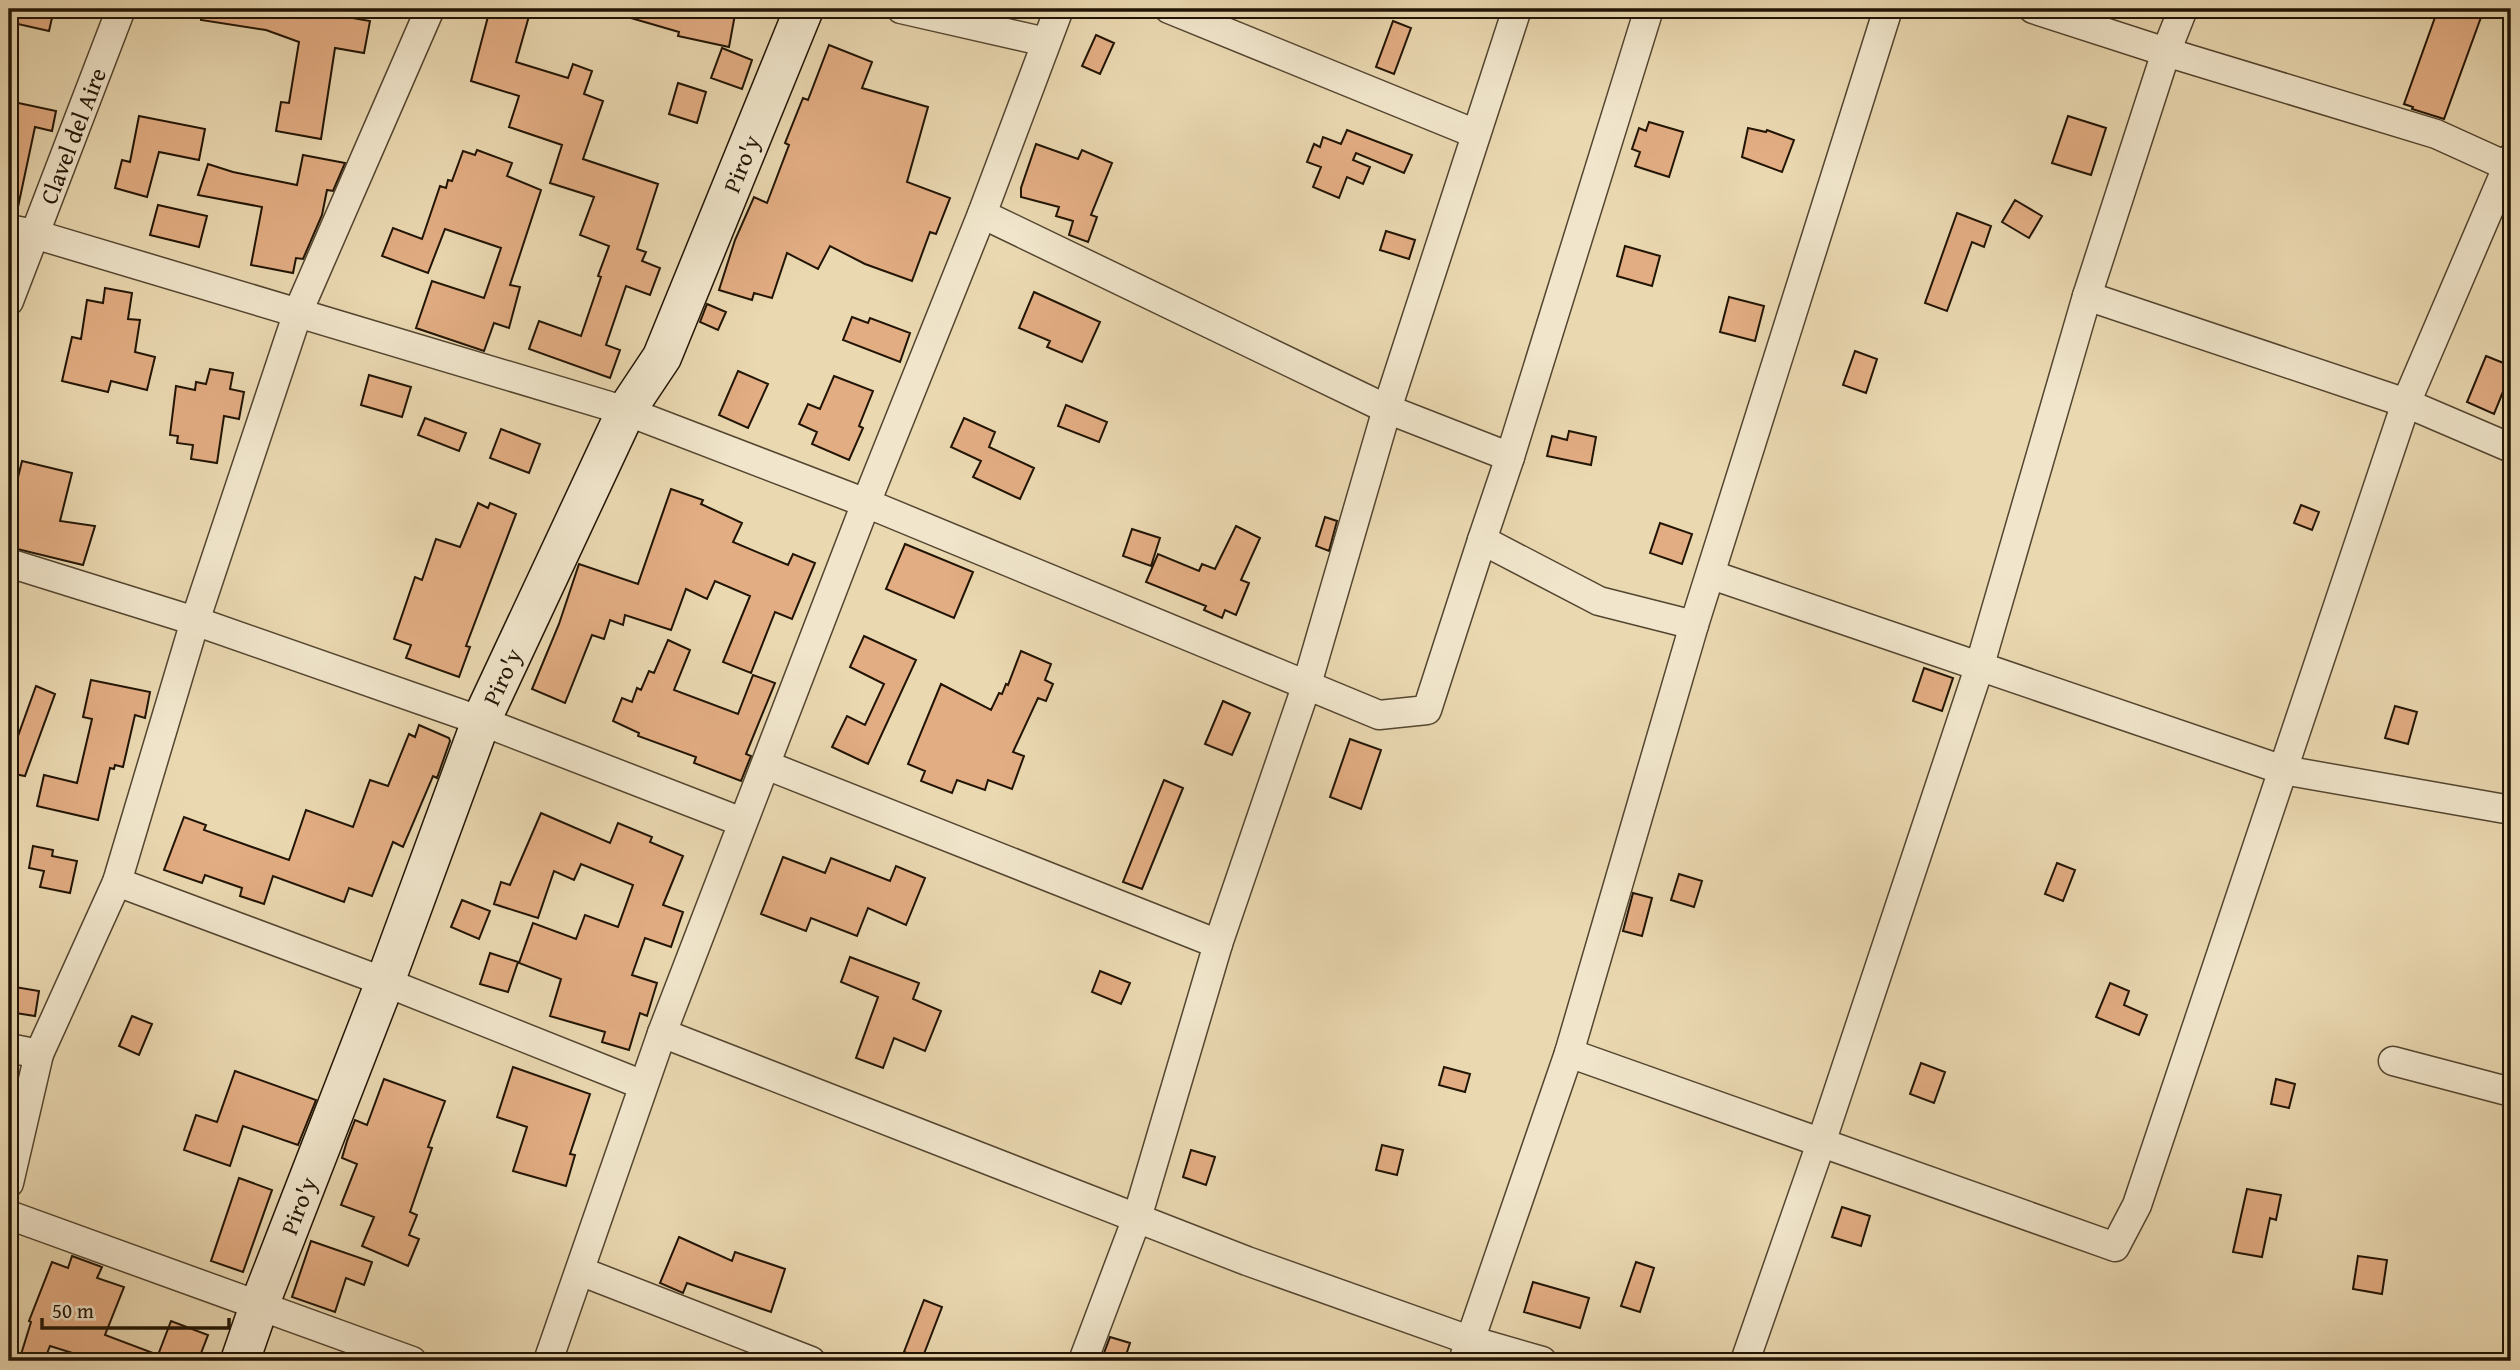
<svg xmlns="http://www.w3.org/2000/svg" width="2520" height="1370" viewBox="0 0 2520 1370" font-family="'Gentium Book Plus',serif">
<rect width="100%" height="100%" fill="#ead8b1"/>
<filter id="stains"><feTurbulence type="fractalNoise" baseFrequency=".00286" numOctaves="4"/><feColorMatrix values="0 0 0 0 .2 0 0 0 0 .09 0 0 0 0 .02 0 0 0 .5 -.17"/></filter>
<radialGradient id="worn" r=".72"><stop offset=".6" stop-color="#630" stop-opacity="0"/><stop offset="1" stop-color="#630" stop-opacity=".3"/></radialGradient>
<!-- building -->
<path fill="#e3ad83" stroke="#211404" stroke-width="2" d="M9,9h45l-5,22 -40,-9z
M202,9h99l69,12 -6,32 -29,-5 -14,91 -45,-8 5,-29 8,1 10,-61 -33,-12 -65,-10z
M490,9h41l-15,53 52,16 5,-14 19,7 -8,23 19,7 -20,58 75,25 -21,65 9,3 -4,9 18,7 -10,27 -24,-9 -20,59 14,5 -10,28 -81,-29 10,-28 42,15 20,-59 -3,-1 11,-30 -29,-11 14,-38 -44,-14 12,-38 -53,-18 10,-31 -48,-15z
M617,9h119l-7,38 -51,-11 1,-4 -62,-18z
M2438,9h46l-40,110 -32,-10 1,-2 -9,-3z
M1393,21l18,7 -17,46 -18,-7z
M1096,35l18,8 -14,31 -18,-8z
M829,45l43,17 -10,26 66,19 -21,75 43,16 -14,36 -6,-2 -18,49 -47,-17 -35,-18 -12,23 -31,-16 -15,45 -18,-5 -2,7 -33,-10 16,-50 19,-43 13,6 22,-58 -4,-2 18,-45 5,2z
M722,48l30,12 -10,29 -31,-11z
M678,83l28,9 -9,31 -28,-9z
M9,101l47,10 -4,20 -17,-4 -17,80 -9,-1z
M139,116l66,13 -6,31 -40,-8 -12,45 -32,-9 7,-28 8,2z
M2068,116l38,12 -15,47 -39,-12z
M1649,122l34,10 -14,45 -34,-11 5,-14 -8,-3 7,-21 7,3z
M1748,128l18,4 1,-2 27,10 -12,32 -40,-15z
M1347,130l65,25 -8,18 -48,-20 -3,7 17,7 -7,17 -16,-7 -8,21 -26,-11 8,-20 -14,-5 7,-18 6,3 3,-10 18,7z
M1036,144l42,15 4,-9 30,13 -21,52 6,2 -9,25 -19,-7 4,-14 -17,-5 3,-9 -38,-10v-9z
M477,150l35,13 -5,13 34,14 -31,95 10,2 -11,41 -15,-5 -10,28 -68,-23 16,-47 52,17 17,-50 -56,-19 -17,44 -46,-17 11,-28 29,11 18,-53 6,2 2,-8 4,1 11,-30 12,4z
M303,155l42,8 -12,28 -6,-1 -5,25 -19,44 -7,-1 -3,15 -42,-8 11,-58 -64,-12 10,-31 25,8 64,13z
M2015,200l27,16 -13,22 -27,-16z
M158,205l49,11 -8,31 -49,-12z
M1957,213l34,13 -7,21 -12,-5 -25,69 -22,-8z
M1386,231l29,9 -6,19 -29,-9z
M1625,246l35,10 -8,30 -35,-10z
M105,288l27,5 -4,26 12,1 -5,32 20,5 -8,33 -36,-9 -3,11 -46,-11 10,-44 9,2 6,-39 16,3z
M1034,292l66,30 -18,40 -35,-15 3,-6 -31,-13z
M1729,297l35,9 -9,35 -35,-9z
M707,304l19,8 -8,18 -18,-8z
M852,317l16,6 2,-5 40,15 -10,29 -57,-22z
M1855,351l22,8 -11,34 -23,-8z
M2486,356l25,10v6l-17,42 -27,-12z
M210,369l23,4 -3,16 14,3 -5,27 -15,-3 -7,47 -26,-4 2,-14 -16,-2 1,-7 -8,-1 6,-49 19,4 1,-8 10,2z
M738,371l30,13 -20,44 -29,-13z
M369,375l42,12 -9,30 -41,-12z
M834,376l39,15 -14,35 4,2 -14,32 -37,-16 5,-12 -18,-8 9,-20 12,5z
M1066,405l41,17 -8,20 -41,-16z
M425,418l41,15 -7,18 -41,-16z
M964,418l31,14 -6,15 45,21 -14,31 -47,-22 8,-16 -30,-14z
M501,429l39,15 -11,29 -39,-15z
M1569,431l27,6 -5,28 -44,-9 5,-20 15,4z
M22,461l50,12 -12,48 35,5 -12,39 -74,-18v-33z
M671,489l32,11 -2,4 41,19 -9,19 55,23 5,-11 22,9 -23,56 -17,-7 -24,61 -28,-11 27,-66 -35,-15 -8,18 -21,-10 -15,41 -46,-15 -2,10 -13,-5 -6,19 -12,-4 -27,68 -33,-14 27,-65 20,-60 59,20z
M478,503l10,5 2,-5 26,11 -50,132 4,1 -11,30 -53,-19 5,-13 -17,-6 21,-62 7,3 14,-41 24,8z
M2301,505l18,7 -7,18 -18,-7z
M1325,517l12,4 -8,30 -13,-5z
M1660,523l32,11 -10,30 -32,-11z
M1236,526l24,12 -19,42 8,3 -13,32 -11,-5 -3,8 -18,-8 2,-4 -60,-24 12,-28 41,17 3,-7 13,5z
M1132,529l28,9 -9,28 -28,-10z
M905,544l68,28 -19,46 -68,-29z
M864,636l52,24 -48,104 -36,-17 15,-31 18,9 19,-41 -34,-17z
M668,640l22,10 -16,40 64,24 15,-39 22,8 -29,71 5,2 -10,25 -47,-18 2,-6 -58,-21 1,-3 -26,-12 9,-23 10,4 5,-14 4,2 8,-19 5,2z
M1021,651l30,13 -6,16 8,4 -7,17 -8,-3 -25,54 11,4 -12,33 -24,-9 -3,10 -28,-10 -5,13 -31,-12 4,-10 -17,-7 33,-80 50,26 8,-17 3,1 4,-10 2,1z
M1924,668l29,10 -11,33 -29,-10z
M91,680l59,12 -5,26 -10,-3 -12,52 -8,-2 -1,4 -4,-1 -12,52 -61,-14 7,-31 33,8 15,-64 -9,-2z
M36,686l19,8 -30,82 -16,-3v-12z
M1223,701l27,12 -18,42 -27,-11z
M2395,706l22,6 -9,32 -23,-6z
M419,725l30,13 1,3 -13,37 -4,-2 -30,71 -10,-5 -21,54 -23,-8 -5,14 -71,-26 -9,28 -24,-8 2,-8 -37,-13 -3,8 -38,-13 20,-53 22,8 -2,5 85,30 17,-50 47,17 17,-47 18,6 21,-52 6,3z
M1350,739l31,11 -20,59 -31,-12z
M1164,780l19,8 -41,101 -19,-7z
M541,813l69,30 8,-20 34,14 -2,5 33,14 -20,49 20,7 -12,35 -26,-9 -13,37 25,8 -10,33 -7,-3 -11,37 -27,-8 3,-10 -55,-16 11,-37 -42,-16 14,-40 43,16 9,-24 33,12 15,-42 -52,-21 -7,16 -20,-9 -16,47 -44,-14 7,-22 9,3z
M33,846l20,4 -1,6 25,5 -7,32 -30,-6 4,-16 -15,-3z
M783,857l42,16 6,-15 59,23 6,-15 29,12 -19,47 -38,-17 -11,28 -46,-18 -5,13 -45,-17z
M2057,863l18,7 -12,31 -18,-7z
M1679,874l23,7 -8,26 -23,-7z
M1633,893l19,5 -10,38 -19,-5z
M462,900l28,11 -11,28 -28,-12z
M490,953l28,9 -10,30 -28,-8z
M850,957l69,26 -6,16 28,12 -16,40 -31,-13 -11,30 -27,-10 22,-61 -37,-15z
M1100,971l30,12 -9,21 -29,-12z
M2110,983l19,8 -5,14 23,10 -8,20 -43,-18z
M9,986l30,5 -4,25 -26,-4z
M132,1016l20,8 -13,31 -20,-9z
M1921,1063l24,9 -11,31 -24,-9z
M513,1067l77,27 -20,60 5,1 -9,31 -53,-15 14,-44 -30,-10z
M1444,1067l26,7 -5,18 -26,-7z
M235,1071l81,29 -18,45 -55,-19 -13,40 -46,-16 12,-35 21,7z
M384,1079l61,22 -17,46 4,1 -22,64 7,3 -8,20 10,4 -11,27 -46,-20 12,-29 -33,-12 16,-41 -15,-6 5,-17 8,-21 12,5z
M2276,1079l19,5 -6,24 -18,-4z
M1382,1145l21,5 -6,25 -21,-5z
M1191,1150l24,7 -9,28 -23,-8z
M239,1178l33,12 -29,82 -32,-11z
M2247,1189l34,6 -5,25 -6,-2 -8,39 -29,-5z
M1842,1207l28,9 -9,30 -29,-9z
M679,1237l53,24 3,-9 50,17 -14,43 -84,-29 -4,10 -23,-10z
M311,1241l61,21 -8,23 -18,-7 -11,34 -43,-15z
M72,1256l30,11 -5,11 27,9 -19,48 53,20 13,-34 37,14 -10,26h-100l-48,-15 -6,15h-25l12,-39 -2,-1 23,-59 16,6z
M2358,1256l29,4 -5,34 -29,-5z
M1636,1262l18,6 -14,44 -19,-6z
M1533,1282l56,16 -9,30 -56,-16z
M924,1300l18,7 -20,52 -18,-7z
M1110,1337l20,6 -6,18h-23z"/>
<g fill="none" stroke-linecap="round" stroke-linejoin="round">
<defs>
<g id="street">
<path d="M901,9l145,33"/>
<path d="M1169,9l307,125"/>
<path d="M2033,9l133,43 270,82 75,34"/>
<path d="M982,214l405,195 123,48"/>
<path d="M9,229l25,5 592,177 240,92 513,212 48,-5 55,-170 117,61 95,24"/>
<path d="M2087,296l319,107 105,45"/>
<path id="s1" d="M9,301l112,-292"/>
<path d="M1482,540l28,-83 139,-448"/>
<path d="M9,563l186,58 286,100 261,101"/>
<path d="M1712,575l571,195 228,40"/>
<path d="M766,765l452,179"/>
<path d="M117,882l268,100 258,103"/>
<path d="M662,1033l585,228 222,79 73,21"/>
<path d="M9,1048l30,6"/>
<path d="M1569,1053l546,194 22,-42 269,-802 105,-245"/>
<path d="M2393,1061l118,31"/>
<path d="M9,1183l30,-129 78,-172 78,-261 103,-309 132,-303"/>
<path d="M9,1215l403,146"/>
<path d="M580,1271l231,90"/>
<path d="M548,1361l114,-328 204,-530 116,-289 77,-205"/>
<path d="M1083,1361l54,-143 81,-274 89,-260 80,-275 130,-400"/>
<path d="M1463,1361l106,-308 125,-428 194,-616"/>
<path d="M1745,1361l76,-218 158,-475 108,-372 79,-244 17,-43"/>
</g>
<g id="secondary">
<path id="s2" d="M240,1361l19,-55 126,-324 96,-261 145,-310 36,-54 142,-348"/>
</g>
</defs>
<!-- street casing -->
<use href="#street" stroke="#53452f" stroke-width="31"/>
<!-- secondary casing -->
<use href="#secondary" stroke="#211404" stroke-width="41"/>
<!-- street -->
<use href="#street" stroke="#f1e6cc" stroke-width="28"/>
<!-- secondary -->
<use href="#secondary" stroke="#f1e6cc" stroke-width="38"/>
</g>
<g text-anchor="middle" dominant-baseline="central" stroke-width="5" stroke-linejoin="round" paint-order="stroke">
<!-- street labels -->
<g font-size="24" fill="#211404" stroke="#f1e6cc">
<text stroke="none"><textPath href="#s1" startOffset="177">Clavel del Aire</textPath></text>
<text stroke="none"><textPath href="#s2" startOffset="1300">Piro'y</textPath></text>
<text stroke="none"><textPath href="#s2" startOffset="733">Piro'y</textPath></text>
<text stroke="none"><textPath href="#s2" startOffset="166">Piro'y</textPath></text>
</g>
</g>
<!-- margin -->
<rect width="2520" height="1370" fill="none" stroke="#ead8b1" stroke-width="35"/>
<rect x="10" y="10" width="2499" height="1349" fill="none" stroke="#211404" stroke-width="3.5"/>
<rect x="18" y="18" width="2485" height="1335" fill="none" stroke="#211404" stroke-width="2"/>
<!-- scale -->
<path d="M42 1318v10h187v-10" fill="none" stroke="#211404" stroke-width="3.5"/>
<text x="52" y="1318" font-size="21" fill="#211404" stroke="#f1e6cc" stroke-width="5" paint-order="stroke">50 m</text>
<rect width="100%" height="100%" filter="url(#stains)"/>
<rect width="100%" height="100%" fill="url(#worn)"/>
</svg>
